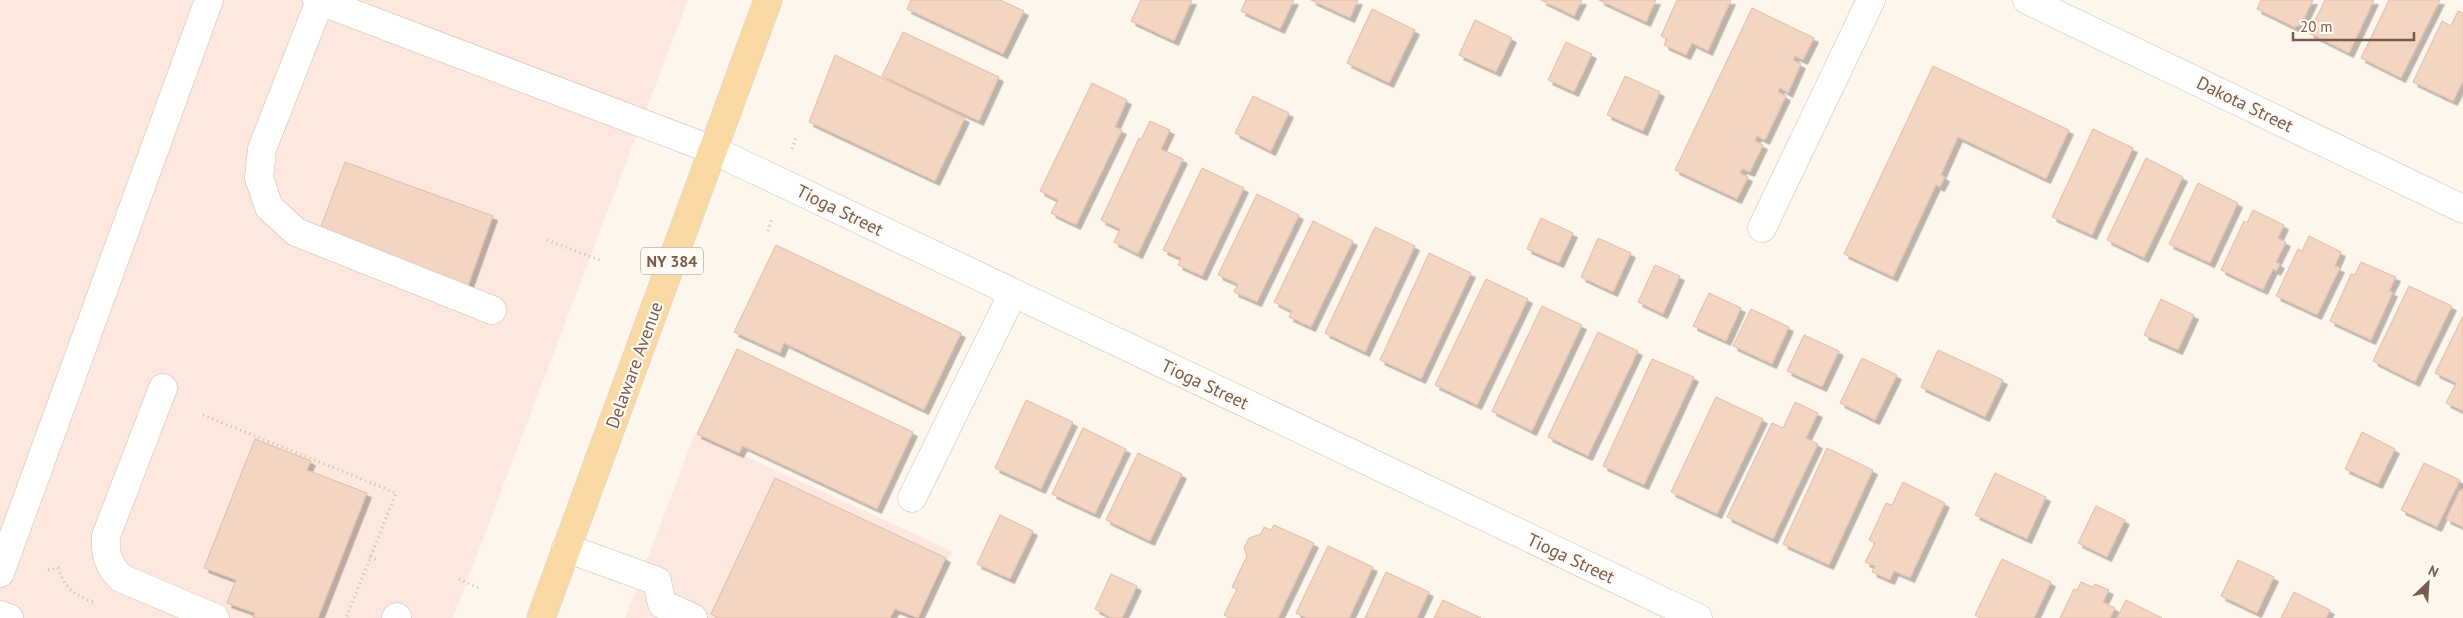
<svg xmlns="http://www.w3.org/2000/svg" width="2463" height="618" viewBox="0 0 2463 618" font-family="'PT Sans',sans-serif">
<defs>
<filter id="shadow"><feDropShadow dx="4.5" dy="4.5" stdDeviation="0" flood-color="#0004"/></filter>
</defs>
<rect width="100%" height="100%" fill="#fdf6ec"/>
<!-- commercial -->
<path fill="#fde8e0" d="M0,0h688l-235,618h-453z
M695,433l257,118 -31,67h-14l-10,-5 -2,5h-270z"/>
<!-- building -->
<path fill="#f3d5c3" stroke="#e6bba3" filter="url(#shadow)" d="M911,0h89l24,11 -21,43 -96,-45z
M1141,0h51l-18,41 -43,-20z
M1246,0h48l-14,29 -39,-18z
M1311,0h47l-8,18z
M1541,0h41l-8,16z
M1599,0h57l-10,22z
M1677,0h54l-23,51 -16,-8 -6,12 -22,-10 3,-6 -6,-3z
M2261,0h52l-12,25 -7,2 -37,-18z
M2325,0h49l-25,53 -40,-20z
M2389,0h51l-39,78 -40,-20z
M1752,8l62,30 -11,22 -8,-4 -2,4 8,4 -13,29 -8,-5 -2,4 8,4 -21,44 -8,-4 -2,5 8,4 -13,27 -8,-3 -2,4 8,4 -11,22 -62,-29z
M1372,9l43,21 -26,53 -42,-20z
M2458,11l5,2v68l-10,20 -40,-19 29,-61 9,5z
M1475,20l37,18 -16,34 -37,-17z
M903,32l96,45 -20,44 -97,-45z
M1566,42l26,12 -18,38 -26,-12z
M835,55l130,63 -30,63 -126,-59z
M1933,66l136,64 -23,49 -88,-42 -17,38 4,2 -5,10 -4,-2 -43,92 -49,-23z
M1625,76l35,16 -17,39 -36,-16z
M1092,83l35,17 -12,27 7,3 -46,95 -25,-12 7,-13 -18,-9z
M1253,96l36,17 -18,38 -36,-18z
M1150,121l20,9 -9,19 22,10 -45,95 -24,-12 6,-13 -19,-9 38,-82 2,2z
M2093,129l40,19 -41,87 -40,-18z
M2146,158l37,19 -39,81 -37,-18z
M345,162l148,54 -25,70 -149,-54z
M1202,168l42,20 -42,88 -24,-11 3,-7 -18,-8z
M2198,183l40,20 -28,60 -41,-19z
M1257,194l42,21 -42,87 -23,-10 4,-8 -20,-9z
M2253,210l31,15 -6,13 8,4 -10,20 4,2 -4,7 -3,-2 -10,21 -42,-20 23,-49 3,2z
M1541,218l32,15 -14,30 -32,-14z
M1313,221l40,20 -42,86 -22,-10 3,-6 -18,-9z
M1375,227l40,19 -50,106 -40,-19z
M2309,236l32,16 -6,14 5,2 -23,47 -41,-19 22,-47 4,2z
M1598,238l33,15 -18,39 -32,-15z
M776,245l185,88 -37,77 -140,-67 -4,10 -46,-21z
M1429,253l42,20 -50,106 -41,-19z
M2361,262l35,15 -7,14 4,1 -22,48 -41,-19 21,-47 4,1z
M1655,265l25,11 -17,38 -25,-12z
M1486,279l42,20 -51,106 -42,-20z
M2409,286l43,20 -37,76 -42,-21z
M1709,293l32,15 -15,33 -33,-15z
M2161,299l33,16 -16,35 -34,-15z
M1542,306l40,19 -50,106 -40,-20z
M1751,309l38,18 -17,37 -39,-18z
M2463,316v95l-17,-8 10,-20 -21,-10z
M1598,332l40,19 -50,105 -40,-19z
M1804,335l35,16 -17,36 -35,-16z
M737,349l176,83 -36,77 -134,-63 -4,7 -42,-19z
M1938,350l65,30 -18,37 -64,-30z
M1862,358l35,17 -22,45 -35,-17z
M1652,359l42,18 -50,108 -41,-19z
M1716,397l47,22 -46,95 -46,-22z
M1026,400l47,22 -32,67 -46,-21z
M1795,402l23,11 -12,25 12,6 -45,95 -46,-22 45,-94 11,5z
M1083,428l43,21 -31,65 -43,-20z
M2362,432l33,17 -17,35 -33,-15z
M255,439l56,22 -4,9 60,23 -49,125h-65l2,-5 -28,-10 9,-23 -32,-12z
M1827,448l46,22 -44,95 -46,-21z
M1138,453l44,21 -32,67 -44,-21z
M2424,463l36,17 -23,47 -36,-17z
M1995,473l51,24 -19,42 -52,-24z
M775,478l171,80 -28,60 -23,-9 -5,9h-172l-7,-4z
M1903,482l42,21 -35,75 -16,-7 -4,9 -18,-8 3,-6 -10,-4 10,-19 -6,-3 17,-37 6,2z
M2460,490l3,1v36l-17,-8z
M2096,506l29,14 -18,37 -29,-14z
M1000,515l33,16 -23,48 -33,-15z
M1274,525l40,18 -36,75h-48l-6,-3 13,-26 -5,-2 15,-31 -3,-8 5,-10 12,-4 3,-7 7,3z
M1328,546l45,21 -24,51h-43l-10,-5z
M2002,559l49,23 -17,36h-54l-5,-3z
M2238,560l36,17 -17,36 -36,-17z
M1386,572l43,20 -12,26h-52z
M1111,574l26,12 -15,32h-10l-17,-9z
M2081,582l12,5 2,-3 14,6 -6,12 12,6 -5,10h-50l14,-29 3,1z
M2294,592l36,18 -4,8h-45z
M1443,600l38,18h-47z
M2126,600l36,18h-45z"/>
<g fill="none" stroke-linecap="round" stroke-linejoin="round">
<defs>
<path id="minor" d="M317,0l396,150 985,468
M2027,0l436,209
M320,1l-58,148 -3,29 10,29 27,25 196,78
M1762,228l109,-228
M163,388l-57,148c-1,18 2,29 15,42l94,40
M912,498l101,-205
M566,548l91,33 5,23 31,14
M0,573l209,-573
M0,615l9,3
M396,618l1,-1"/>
<path id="major" d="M541,618l227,-618"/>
</defs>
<!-- minor casing -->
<use href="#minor" stroke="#d1beb0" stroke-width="29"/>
<!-- major casing -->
<use href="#major" stroke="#dad1cd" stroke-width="29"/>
<!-- path -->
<path stroke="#d9b8a5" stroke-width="3" stroke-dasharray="1 4" stroke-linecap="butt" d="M792,149l4,-12
M768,231l4,-13
M547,240l55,21
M203,415l193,78 -50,125
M370,557l7,3
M48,570l10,-2c7,20 16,27 35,34
M459,579l22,10"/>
<!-- minor -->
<use href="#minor" stroke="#fff" stroke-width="28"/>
<!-- major -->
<use href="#major" stroke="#fbd9a5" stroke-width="28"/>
</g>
<g text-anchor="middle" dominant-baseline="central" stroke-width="4.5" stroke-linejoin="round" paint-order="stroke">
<!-- shield labels -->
<rect fill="#fffaf3" stroke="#a28b7f" stroke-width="1" x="641" y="247.5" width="62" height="27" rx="4"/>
<g font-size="16" font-weight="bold" fill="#7a5c4d">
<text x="672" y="261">NY 384</text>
</g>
<!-- street labels -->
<g font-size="18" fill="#7a5c4d" stroke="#fffaf3">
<text transform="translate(2245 104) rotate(26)">Dakota Street</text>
<text transform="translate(840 210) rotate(26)">Tioga Street</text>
<text transform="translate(634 365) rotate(-70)">Delaware Avenue</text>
<text transform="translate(1205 384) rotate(25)">Tioga Street</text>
<text transform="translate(1571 558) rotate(25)">Tioga Street</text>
</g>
</g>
<!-- north arrow -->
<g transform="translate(2428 583) rotate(25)" stroke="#fffaf3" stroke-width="4" paint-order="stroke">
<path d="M0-4L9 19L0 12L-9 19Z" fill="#7a5c4d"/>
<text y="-8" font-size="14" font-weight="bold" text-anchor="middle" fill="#7a5c4d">N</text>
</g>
<!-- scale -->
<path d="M2293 32v8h121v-8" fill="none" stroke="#7a5c4d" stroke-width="2.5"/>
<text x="2300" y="32" font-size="15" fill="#7a5c4d" stroke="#fffaf3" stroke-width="4" paint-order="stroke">20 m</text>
</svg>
